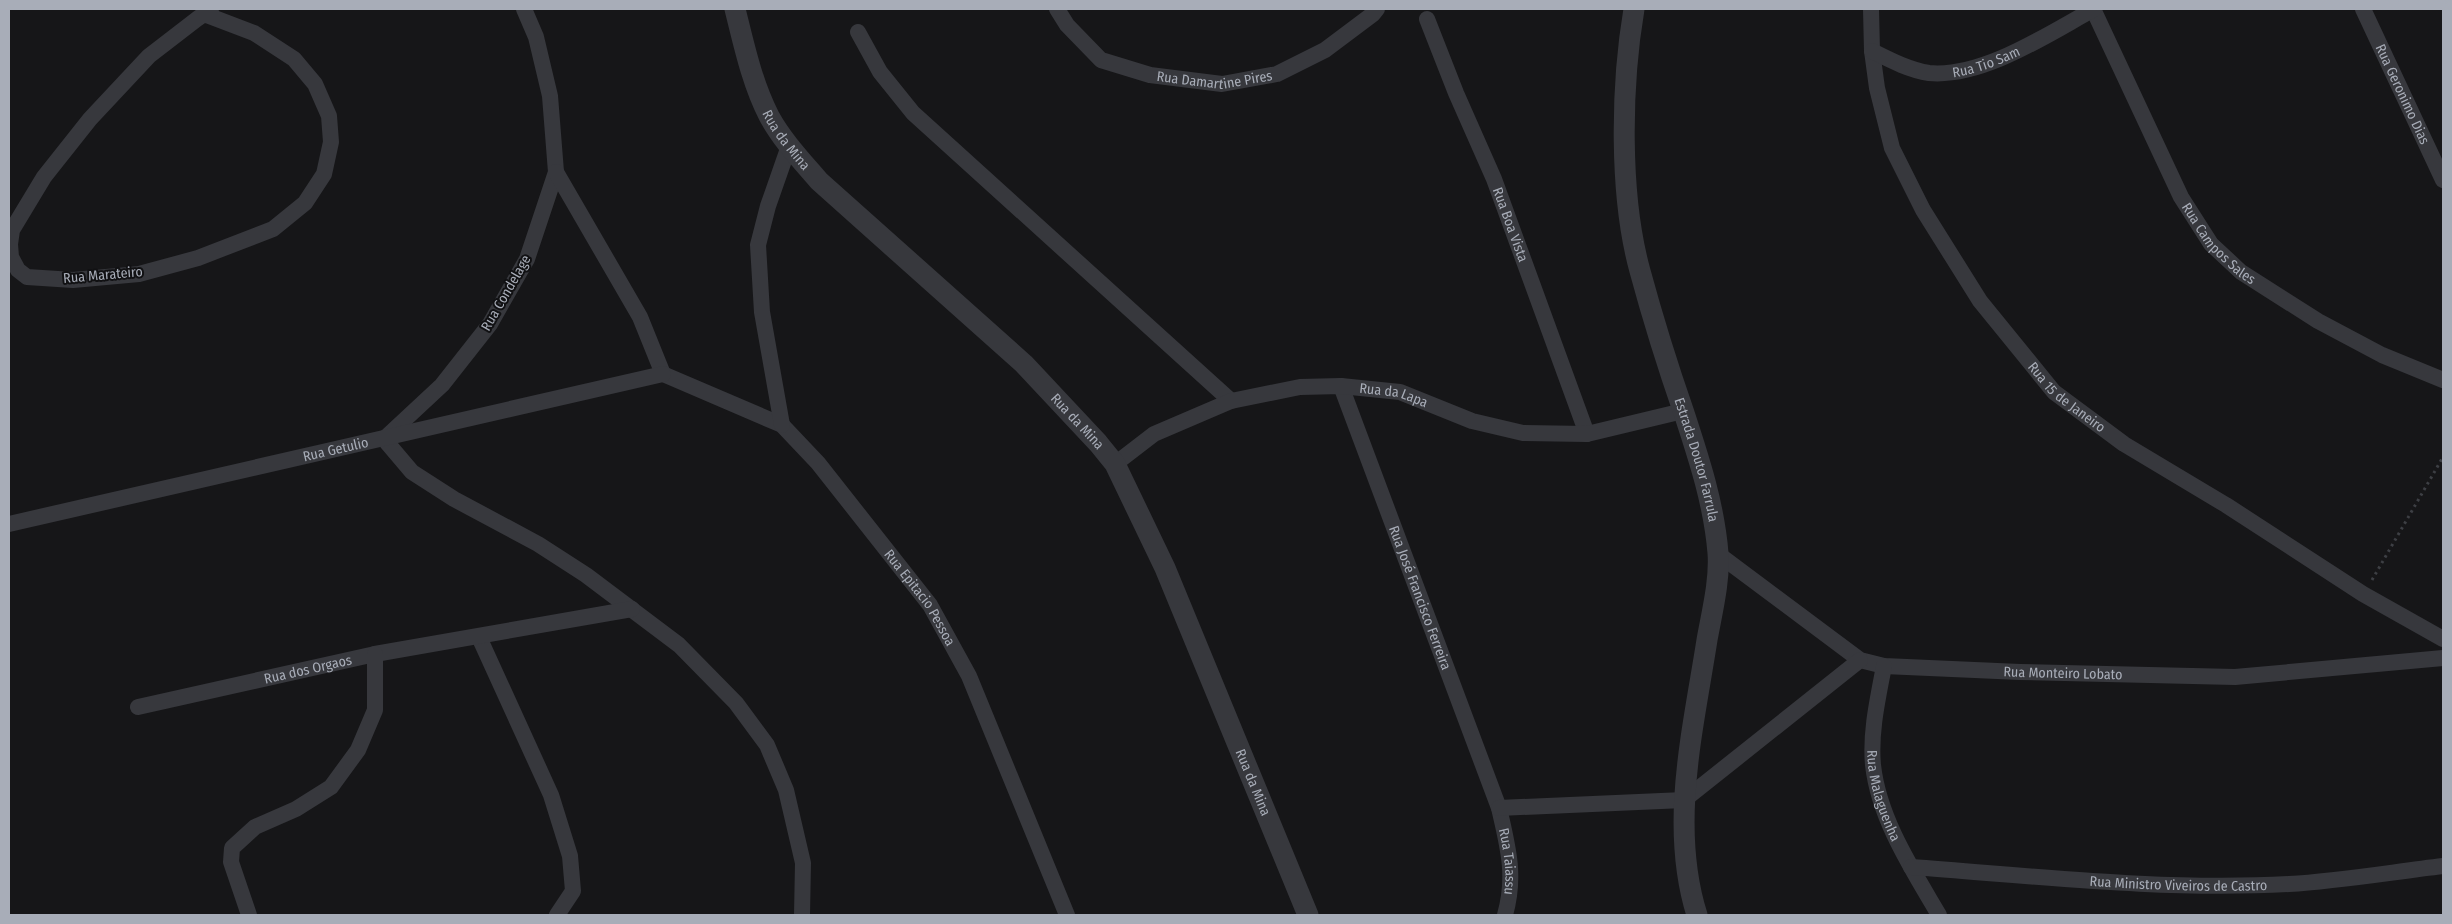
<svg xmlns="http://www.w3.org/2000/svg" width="2452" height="924" viewBox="0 0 2452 924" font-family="'Fira Sans Condensed',sans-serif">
<rect width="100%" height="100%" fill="#161618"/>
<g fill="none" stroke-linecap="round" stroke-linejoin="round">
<!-- path -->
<path stroke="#3d3f44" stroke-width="3" stroke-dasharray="2.5 4" stroke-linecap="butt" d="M2372,580l71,-123"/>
<!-- minor -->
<g stroke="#37383d" stroke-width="16">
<path d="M524,9l12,28 14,59 6,76 -29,87 -37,65 -48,61 -58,54 28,33 42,27 84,45 48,31 93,70 57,58 31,42 19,45 17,73 -1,52"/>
<path id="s1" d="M1057,9l10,16 34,35 49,15 72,9 55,-10 48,-24 48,-36 4,-5"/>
<path id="s2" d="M1871,9l1,42 5,37 15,60 31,62 57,91 74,91 70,52 102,61 137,89 80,45"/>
<path id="s3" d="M2093,9l88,188 30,47 30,28 77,49 64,34 61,25"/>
<path id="s4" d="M2363,9l80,171"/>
<path d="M204,14l50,19 40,26 21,25 14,32 2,26 -7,32 -19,29 -32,26 -75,29 -59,16 -66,6 -46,-3 -9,-7 -7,-13 -1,-13 2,-14 32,-53 46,-58 59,-63 48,-37 14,-10"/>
<path id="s5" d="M1427,19l29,74 38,86 93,255"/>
<path d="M858,32l22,40 33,41 318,288"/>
<path id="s6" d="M1872,51c18,9 37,19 57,22 54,5 119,-39 165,-64"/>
<path d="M556,172l84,145 23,57"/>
<path id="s7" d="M663,374l119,51 36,38 112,142 39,71 98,239"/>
<path id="s8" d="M1341,386l158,422c9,39 17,68 6,107"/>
<path d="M782,425l-20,-113 -4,-67 10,-39 21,-60"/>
<path id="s9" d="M1115,464l39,-30 77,-33 69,-14 41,-1 59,6 72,29 51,12 64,1 96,-23"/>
<path id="s10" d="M9,524l654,-150"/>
<path id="s11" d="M1718,554l142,106 24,6 136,6 215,5 208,-19"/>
<path d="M479,637l72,158 19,61 3,35 -16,24"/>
<path id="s12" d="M1884,666c-6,32 -14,66 -11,99 6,54 39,104 66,150"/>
<path id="s13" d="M138,707l237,-53 257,-45"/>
<path d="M1499,808l185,-8 176,-140"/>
<path id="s14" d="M1911,867c125,9 252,24 378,17 51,-3 103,-12 154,-18"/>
<path d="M249,915l-18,-53 1,-14 23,-21 41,-18 35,-22 27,-37 17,-40v-56"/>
</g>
<!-- tertiary -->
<g stroke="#37383d" stroke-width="21">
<path id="s15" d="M735,9c9,36 17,74 34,107 13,24 32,44 50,65l205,183 74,79 17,21 50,104 143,347"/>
<path id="s16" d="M1634,9c-13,77 -15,186 6,262 13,48 28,96 44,142 15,46 30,91 34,140 2,28 -6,59 -11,87 -14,90 -38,186 -10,275"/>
</g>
</g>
<g text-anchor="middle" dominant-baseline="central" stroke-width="4" stroke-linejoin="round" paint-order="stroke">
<!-- street labels -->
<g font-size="14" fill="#a8adb8" stroke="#111113">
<text stroke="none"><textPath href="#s6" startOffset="120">Rua Tio Sam</textPath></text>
<text stroke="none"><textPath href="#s1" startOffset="184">Rua Damartine Pires</textPath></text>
<text stroke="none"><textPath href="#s4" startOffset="94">Rua Geronimo Dias</textPath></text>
<text stroke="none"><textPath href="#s15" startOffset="142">Rua da Mina</textPath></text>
<text stroke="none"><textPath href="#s5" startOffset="222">Rua Boa Vista</textPath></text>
<text stroke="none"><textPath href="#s3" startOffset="268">Rua Campos Sales</textPath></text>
<text transform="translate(103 275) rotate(-5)">Rua Marateiro</text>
<text transform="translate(506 293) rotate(-60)">Rua Condelage</text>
<text stroke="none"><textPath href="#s9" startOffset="298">Rua da Lapa</textPath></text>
<text stroke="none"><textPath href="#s2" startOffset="448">Rua 15 de Janeiro</textPath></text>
<text stroke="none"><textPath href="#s15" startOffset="548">Rua da Mina</textPath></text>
<text stroke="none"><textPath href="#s10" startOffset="335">Rua Getulio</textPath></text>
<text stroke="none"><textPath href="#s16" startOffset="461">Estrada Doutor Farrula</textPath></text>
<text stroke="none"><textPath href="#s8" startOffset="226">Rua José Francisco Ferreira</textPath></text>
<text stroke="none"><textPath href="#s7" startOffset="351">Rua Epitacio Pessoa</textPath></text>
<text stroke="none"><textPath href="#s13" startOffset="174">Rua dos Orgaos</textPath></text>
<text stroke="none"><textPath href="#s11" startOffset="381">Rua Monteiro Lobato</textPath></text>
<text stroke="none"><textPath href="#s15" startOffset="952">Rua da Mina</textPath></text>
<text stroke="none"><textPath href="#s12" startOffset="132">Rua Malaguenha</textPath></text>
<text stroke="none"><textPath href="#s8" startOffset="505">Rua Taiassu</textPath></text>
<text stroke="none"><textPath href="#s14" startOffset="268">Rua Ministro Viveiros de Castro</textPath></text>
</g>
</g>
<!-- border -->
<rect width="2452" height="924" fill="none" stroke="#a8adb8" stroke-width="20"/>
</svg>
